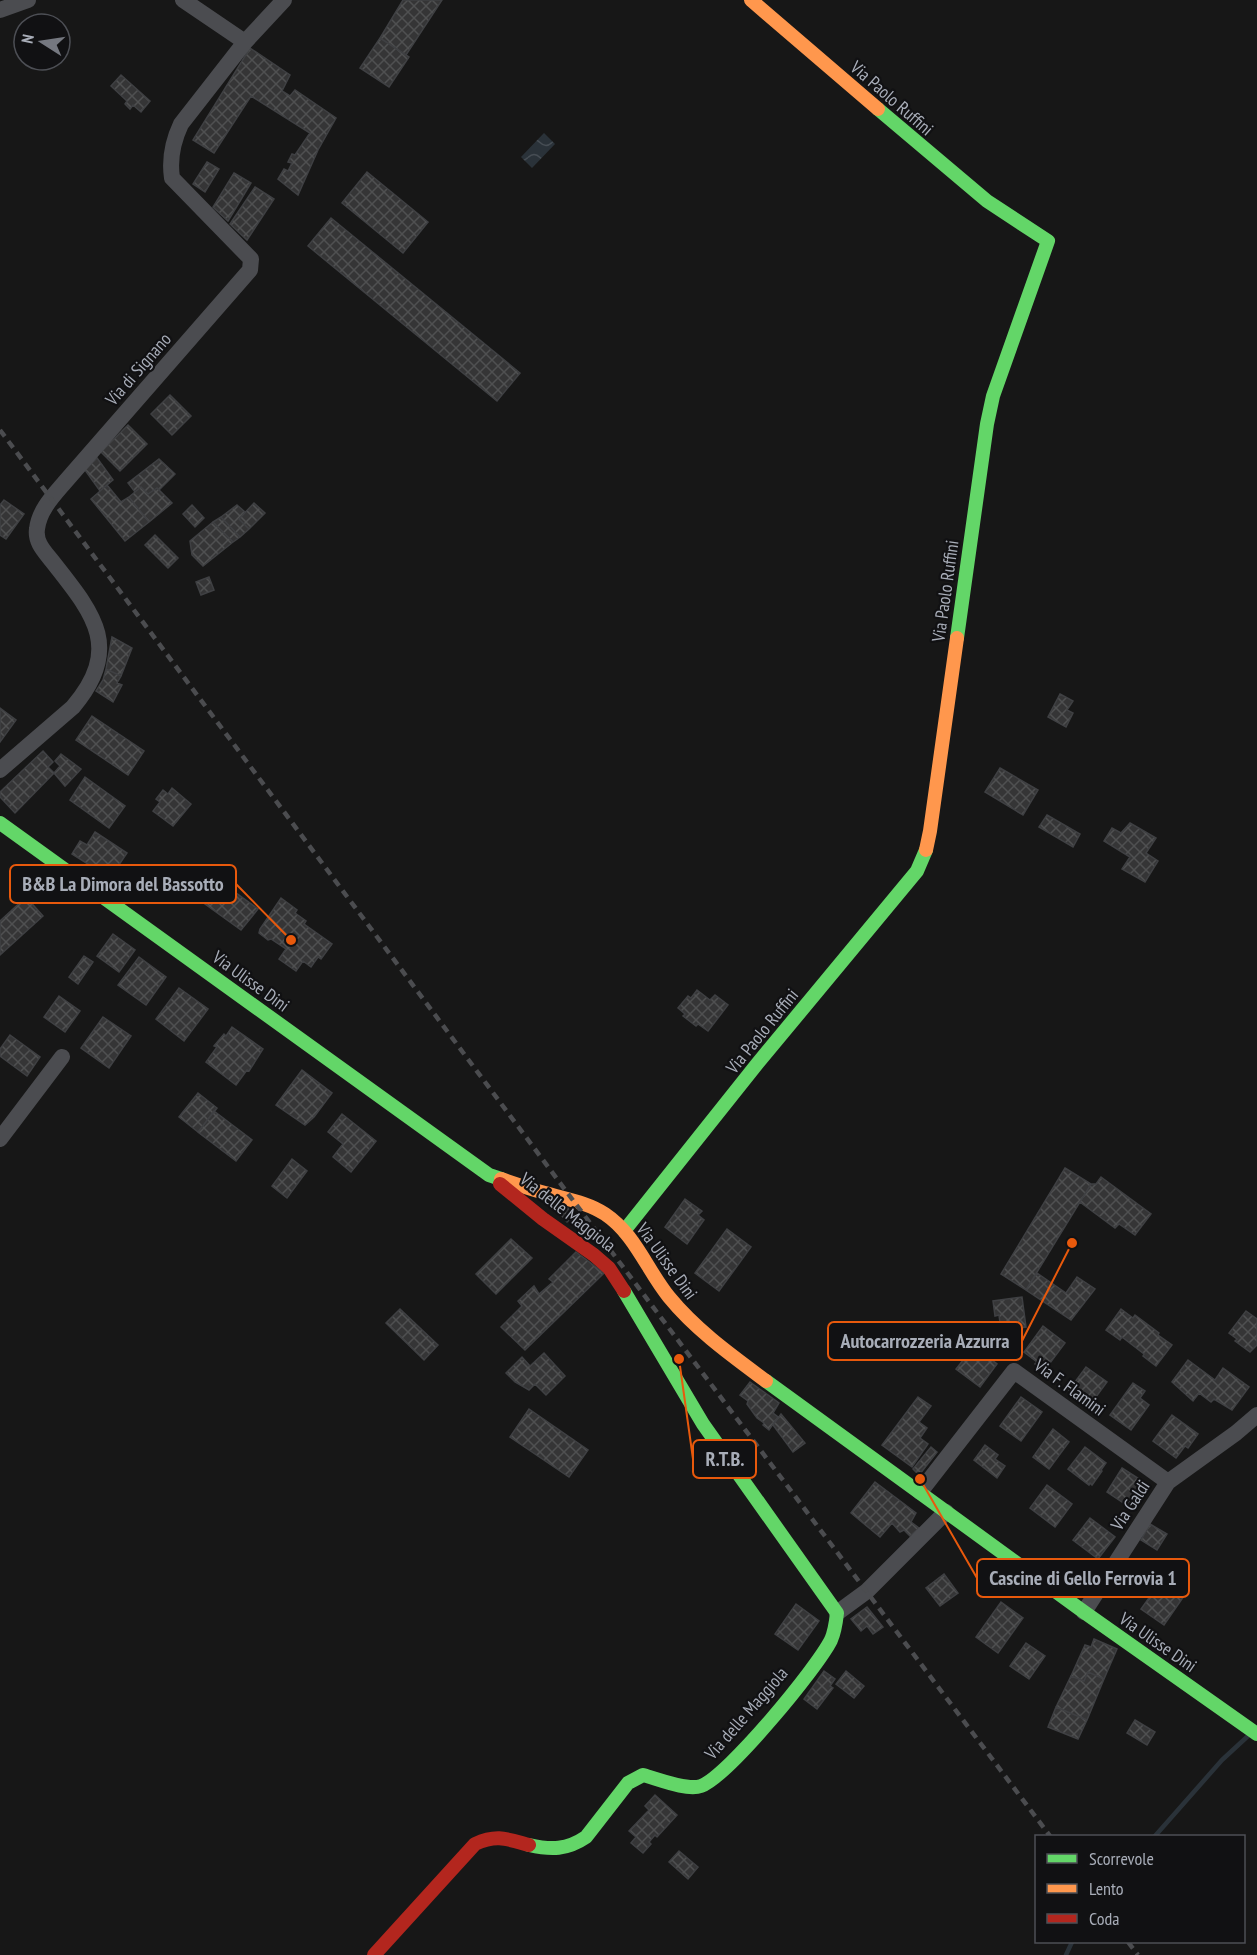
<svg xmlns="http://www.w3.org/2000/svg" width="1257" height="1955" viewBox="0 0 1257 1955" font-family="'PT Sans Narrow',sans-serif">
<defs>
<pattern id="water-waves" width="16" height="10" patternUnits="userSpaceOnUse" patternTransform="scale(1.5)"><rect width="16" height="10" fill="#2a3239"/><path d="M0 5q4-4 8 0t8 0" fill="none" stroke="#464d54"/></pattern>
<pattern id="building-cross-hatch" width="8" height="8" patternUnits="userSpaceOnUse" patternTransform="scale(1.5)"><rect width="8" height="8" fill="#353536"/><path d="M0 0l8 8M0 8l8-8" fill="none" stroke="#4f5051"/></pattern>
</defs>
<rect width="100%" height="100%" fill="#171717"/>
<!-- water -->
<path fill="url(#water-waves)" d="M544,133l11,11 -23,24 -11,-11z"/>
<g fill="none" stroke-linecap="round" stroke-linejoin="round">
<!-- stream -->
<path stroke="#2a3239" stroke-width="4.5" d="M1155,1836l67,-76 26,-24
M1066,1955l6,-13"/>
</g>
<!-- building -->
<path fill="url(#building-cross-hatch)" stroke="#3f4043" stroke-width="1.5" d="M403,0h39l-36,55 -26,-17z
M380,38l29,19 -20,30 -29,-19z
M250,48l40,27 -8,16 8,5 5,-6 41,28 -18,32 -20,45 -20,-16 6,-10 4,2 4,-8 -4,-1 4,-8 3,1 15,-22 -59,-37 -37,57 -21,-13z
M121,75l29,26 -9,11 -8,-7 -3,4 -5,-5 2,-3 -16,-15z
M207,162l12,7 -14,23 -12,-8z
M367,172l61,50 -25,31 -61,-50z
M234,173l17,10 -23,38 -15,-14z
M255,187l19,12 -27,41 -17,-16z
M331,218l189,155 -23,28 -189,-155z
M170,395l21,21 -19,19 -21,-21z
M128,425l19,19 -27,27 -19,-19z
M97,458l16,22 -13,11 -15,-21z
M159,459l16,15 -16,16 -2,-2 -9,6 -7,-7 -6,5 -7,-9z
M107,485l14,17 8,-5 20,25 -24,19 -34,-42z
M141,487l7,7 9,-6 15,15 -23,19 -20,-25z
M4,500l20,14 -18,25 -6,-4v-30z
M254,503l11,10 -16,16 -10,-10z
M192,505l12,13 -9,9 -12,-13z
M237,505l8,7 -6,7 10,10 -9,8 -19,-20z
M221,517l19,20 -7,5 -20,-20z
M213,522l20,20 -30,24 -11,-11 -2,-14z
M155,535l23,23 -10,10 -23,-23z
M209,577l5,13 -13,5 -5,-13z
M112,637l20,11 -11,28 -15,-7z
M106,669l15,7 -4,7 5,2 -9,17 -17,-11 7,-11z
M1060,694l13,7 -6,9 6,3 -7,14 -18,-10z
M0,708l16,12 -16,22z
M92,716l52,35 -16,24 -52,-35z
M43,751l10,11 -5,5 6,6 -39,40 -15,-16v-5z
M61,754l20,15 -16,17 -11,-13 6,-7 -5,-5z
M1000,768l38,22 -15,25 -38,-23z
M85,777l40,29 -16,22 -39,-28z
M172,788l19,16 -18,22 -20,-15 7,-9 -4,-3 7,-9 5,4z
M1047,815l33,19 -7,13 -34,-20z
M1130,823l26,15 -10,15 12,8 -13,21 -23,-13 8,-12 -26,-16 8,-13 9,5z
M95,832l32,21 -17,25 -38,-24 8,-13 7,4z
M208,876l23,17 1,-3 26,19 -17,21 -47,-34z
M26,897l17,19 -43,39v-34z
M281,898l16,12 -2,3 11,8 -2,3 28,20 -11,15 -3,-2 -7,10 -8,-6 -7,10 -17,-12 7,-10 -15,-10 -3,1 -9,-7 1,-4z
M113,934l22,16 -16,22 -22,-16z
M84,956l9,6 -15,22 -9,-7z
M139,957l27,20 -20,28 -28,-20z
M179,988l29,21 -24,32 -28,-22z
M697,990l13,10 5,-5 13,10 -20,26 -10,-7 -2,2 -13,-10 2,-2 -7,-6 10,-12 3,2z
M59,996l21,15 -15,21 -21,-15z
M103,1017l28,19 -22,32 -28,-20z
M232,1027l31,22 -14,22 -2,-1 -11,15 -30,-23 11,-15 -3,-1 10,-12 2,2z
M10,1035l30,22 -13,19 -27,-20v-7z
M302,1070l30,23 -18,24 -9,8 -29,-20z
M198,1093l19,15 -19,24 -19,-15z
M214,1111l38,29 -16,21 -38,-29z
M342,1114l34,27 -25,31 -18,-15 10,-13 -15,-12z
M292,1159l15,12 -20,27 -15,-12z
M1065,1168l26,16 -65,106 -25,-16z
M1101,1177l50,37 -16,21 -16,-11 -4,4 -35,-26 11,-18h5z
M685,1199l17,12 -4,4 6,5 -17,24 -22,-17z
M566,1206l8,10 -7,6 -9,-11z
M727,1229l24,18 -32,44 -24,-18z
M511,1239l21,19 -36,36 -20,-20z
M576,1252l28,21 -79,77 -24,-23 21,-21 -4,-5 16,-15 5,8 14,-12 -4,-3z
M1037,1273l29,20 11,-16 18,12 -24,31 -45,-30z
M1022,1297l4,30 -25,4 -2,-16 -4,1 -2,-15z
M400,1309l38,36 -14,15 -38,-37z
M1121,1309l12,9 2,-3 24,18 -1,2 14,10 -16,21 -13,-10 1,-2 -22,-17 -2,3 -14,-10z
M1246,1311l11,8v26l-7,7 -15,-11 2,-2 -8,-6z
M1043,1326l22,17 -21,28 -9,-7 2,-2 -13,-10z
M974,1346l23,18 -17,23 -24,-18z
M544,1353l21,23 -19,19 -11,-11 -6,6 -14,-8 -9,-9 16,-16 8,9z
M1188,1360l27,20 8,-12 26,19 -17,23 -18,-11 -3,3 -12,-9 -6,8 -21,-19z
M1086,1367l21,15 -17,23 -21,-15z
M750,1382l29,21 -6,10 5,4 -9,13 -6,-5 1,-2 -7,-5 -10,-14 1,-3 -8,-6z
M1133,1383l12,8 -5,7 9,7 -18,25 -21,-15z
M918,1397l13,9 -12,16 8,6 -7,10 8,6 -16,23 -30,-22z
M1021,1397l21,15 -21,29 -21,-15z
M529,1409l59,41 -19,27 -59,-40z
M781,1414l24,29 -12,9 -20,-27z
M1172,1415l26,19 -10,14 -3,-2 -9,12 -23,-17z
M1053,1429l16,13 -20,27 -16,-12z
M985,1445l13,10 -3,4 10,7 -8,12 -23,-18z
M931,1447l6,5 -18,23 -6,-6z
M1085,1447l21,16 -5,7 1,1 -10,14 -2,-2 -1,2 -21,-16z
M1122,1468l25,16 -16,24 -24,-16z
M875,1482l41,31 -5,9 8,6 -9,8 -6,-6 -4,2 -8,-9 -12,14 -29,-24z
M1047,1485l25,19 -17,23 -25,-19z
M1090,1518l25,19 -17,22 -25,-19z
M1150,1524l17,10 -10,16 -16,-10z
M944,1574l14,19 -18,13 -14,-18z
M1161,1581l23,15 -20,29 -23,-16z
M1001,1602l22,16 -25,35 -22,-16z
M796,1604l23,17 -21,29 -23,-16z
M867,1607l16,20 -10,7 -6,-8 -6,5 -10,-12z
M1094,1639l23,10 -13,30 -16,-7 -4,9 -13,-5 14,-31 6,2z
M1026,1643l19,13 -16,23 -19,-13z
M824,1671l11,8 -5,7 3,2 -16,21 -13,-10z
M846,1671l18,15 -10,12 -18,-14z
M1088,1672l16,7 -17,41 -31,-13 15,-31 13,5z
M1056,1707l31,13 -9,19 -30,-12z
M1135,1720l20,12 -8,13 -20,-12z
M655,1795l22,20 -20,22 -2,-2 -6,7 2,2 -8,9 -12,-10 5,-6 -7,-6 20,-21 -4,-4z
M679,1851l19,16 -10,12 -19,-17z"/>
<g fill="none" stroke-linecap="round" stroke-linejoin="round">
<!-- street -->
<path stroke="#4b4c50" stroke-width="16" d="M183,0l62,42
M0,10l28,-10
M0,770l73,-63c51,-60 19,-95 -21,-146 -8,-10 -17,-19 -15,-32 2,-19 17,-34 28,-47l185,-212 1,-11 -79,-81c-3,-20 1,-37 9,-54l64,-82 39,-42
M0,1139l62,-82
M920,1492l94,-121 154,111
M1084,1612l84,-130 68,-49 21,-18
M837,1613l30,-22 79,-79"/>
<!-- fast -->
<path stroke="#63d668" stroke-width="14" d="M878,109l109,92 61,40 -55,155 -6,28 -30,214
M0,823l489,352 12,4
M624,1231l133,-167 160,-193 9,-21
M766,1381l318,231 173,122
M529,1845c22,5 38,5 57,-8l42,-54 15,-8c15,4 44,16 58,11 27,-10 116,-118 130,-146 4,-9 5,-18 6,-27l-134,-189 -79,-133"/>
<!-- slow -->
<path stroke="#ff974d" stroke-width="14" d="M751,0l127,109
M926,850l4,-19 27,-193
M501,1179c15,5 29,10 44,14 20,6 42,9 60,21 30,20 42,56 64,83 27,33 62,58 97,84"/>
<!-- jam -->
<path stroke="#b3261e" stroke-width="14" d="M500,1184l43,35 51,36 15,13 15,23
M374,1955l101,-111c22,-10 32,-5 54,1"/>
<!-- rail -->
<path stroke="#4b4c4f" stroke-width="4.5" stroke-dasharray="8 6" stroke-linecap="butt" d="M0,430l572,769 478,637
M1128,1942l10,13"/>
</g>
<g text-anchor="middle" dominant-baseline="central" stroke-width="4.5" stroke-linejoin="round" paint-order="stroke">
<!-- street labels -->
<g font-size="18" fill="#a8adb8" stroke="#111113">
<text transform="translate(892 98) rotate(41)">Via Paolo Ruffini</text>
<text transform="translate(138 369) rotate(-49)">Via di Signano</text>
<text transform="translate(945 591) rotate(-82)">Via Paolo Ruffini</text>
<text transform="translate(251 981) rotate(36)">Via Ulisse Dini</text>
<text transform="translate(762 1031) rotate(-51)">Via Paolo Ruffini</text>
<text transform="translate(568 1212) rotate(38)">Via delle Maggiola</text>
<text transform="translate(667 1261) rotate(54)">Via Ulisse Dini</text>
<text transform="translate(1070 1387) rotate(36)">Via F. Flamini</text>
<text transform="translate(1130 1505) rotate(-57)">Via Galdi</text>
<text transform="translate(1158 1642) rotate(35)">Via Ulisse Dini</text>
<text transform="translate(746 1713) rotate(-49)">Via delle Maggiola</text>
</g>
</g>
<!-- callouts -->
<path fill="none" stroke="#e8590c" stroke-width="2" d="M291 940L236 884M1072 1243L1022 1341M679 1359L693 1459M920 1479L977 1578"/>
<g fill="#e8590c" stroke="#111113" stroke-width="2">
<circle cx="291" cy="940" r="6"/>
<circle cx="1072" cy="1243" r="6"/>
<circle cx="679" cy="1359" r="6"/>
<circle cx="920" cy="1479" r="6"/>
</g>
<g fill="#111113" stroke="#e8590c" stroke-width="2">
<rect x="10" y="865" width="226" height="38" rx="6"/>
<rect x="828" y="1322" width="194" height="38" rx="6"/>
<rect x="693" y="1440" width="63" height="38" rx="6"/>
<rect x="977" y="1559" width="212" height="38" rx="6"/>
</g>
<g font-size="20" text-anchor="middle" font-weight="bold" fill="#a8adb8">
<text x="123" y="891">B&amp;B La Dimora del Bassotto</text>
<text x="925" y="1348">Autocarrozzeria Azzurra</text>
<text x="725" y="1466">R.T.B.</text>
<text x="1083" y="1585">Cascine di Gello Ferrovia 1</text>
</g>
<!-- legend -->
<rect x="1035" y="1835" width="210" height="108" fill="#111113" stroke="#4d4f55" stroke-width="1.5"/>
<rect x="1047" y="1854" width="30" height="9" fill="#63d668" stroke="#4d4f55" stroke-width="1.5"/>
<text x="1089" y="1865" font-size="18" fill="#a8adb8">Scorrevole</text>
<rect x="1047" y="1884" width="30" height="9" fill="#ff974d" stroke="#4d4f55" stroke-width="1.5"/>
<text x="1089" y="1895" font-size="18" fill="#a8adb8">Lento</text>
<rect x="1047" y="1914" width="30" height="9" fill="#b3261e" stroke="#4d4f55" stroke-width="1.5"/>
<text x="1089" y="1925" font-size="18" fill="#a8adb8">Coda</text>
<!-- north arrow -->
<g transform="translate(42 42) rotate(282)"><circle r="28" fill="#111113" stroke="#4d4f55" stroke-width="1.5"/>
<path d="M0-4.5L10 22L0 15L-10 22Z" fill="#757880"/>
<text y="-9" font-size="16" font-weight="bold" text-anchor="middle" fill="#a8adb8">N</text>
</g>
</svg>
